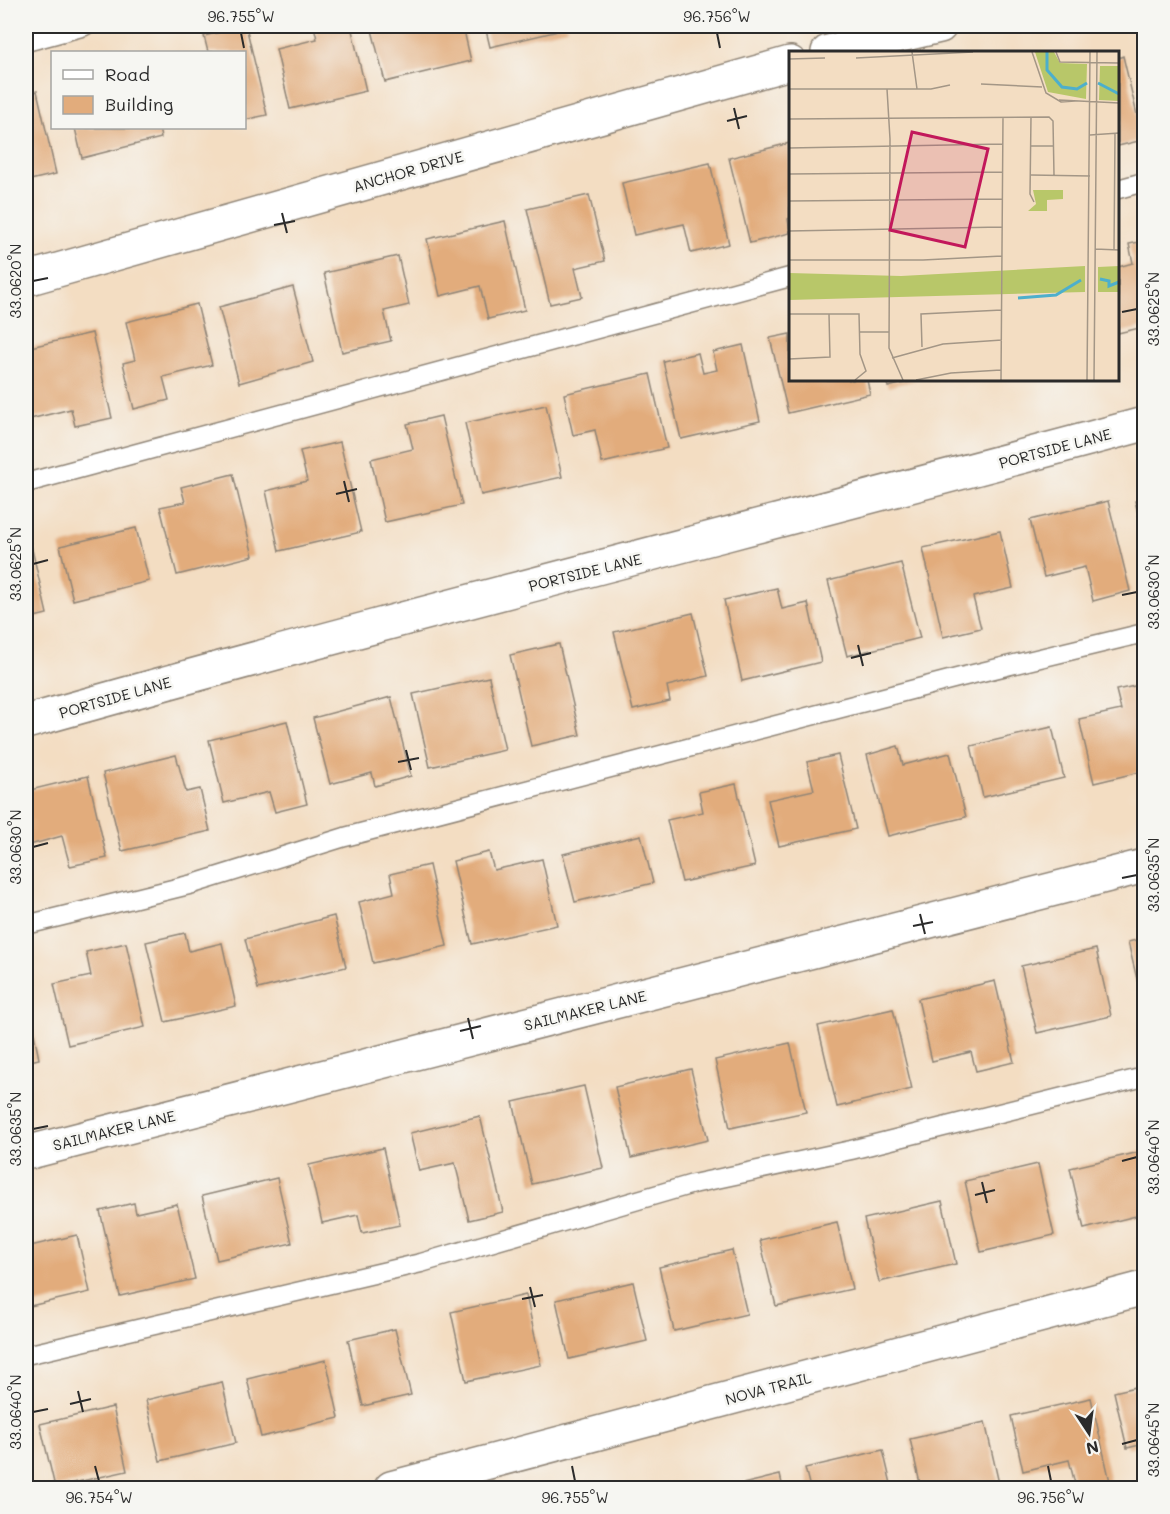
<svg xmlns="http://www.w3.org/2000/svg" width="1170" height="1514" viewBox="0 0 1170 1514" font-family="Mali,sans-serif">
<rect width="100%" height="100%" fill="#f6f6f2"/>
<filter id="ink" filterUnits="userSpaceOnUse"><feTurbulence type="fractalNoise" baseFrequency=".0167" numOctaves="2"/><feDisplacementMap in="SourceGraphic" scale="12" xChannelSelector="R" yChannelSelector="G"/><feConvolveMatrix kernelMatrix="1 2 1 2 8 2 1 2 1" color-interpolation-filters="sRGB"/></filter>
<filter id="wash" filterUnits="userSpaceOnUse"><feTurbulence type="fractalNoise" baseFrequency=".008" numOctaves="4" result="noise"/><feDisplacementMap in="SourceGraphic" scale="24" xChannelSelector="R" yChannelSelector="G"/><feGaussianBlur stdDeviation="1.35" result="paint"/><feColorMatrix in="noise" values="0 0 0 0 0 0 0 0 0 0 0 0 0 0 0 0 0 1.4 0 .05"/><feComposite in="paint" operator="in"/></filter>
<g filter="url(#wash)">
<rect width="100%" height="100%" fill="#f3ddc2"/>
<g id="blocks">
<!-- building -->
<path fill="#e2ac7c" d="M246,26l21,89 -23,5v-68h-36l-4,-16z
M314,26h37l15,65 -76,18 -14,-60 41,-10z
M371,26h92l8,35 -86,21z
M485,26h82v3l-77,18z
M1123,56l20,84 -25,6v-88z
M37,91l19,83 -30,7v-87z
M75,128h84l2,10 -79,20z
M790,143v75l-2,1 2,14 -40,10 -21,-85z
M710,163l19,81 -38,9 -7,-29 -50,11 -12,-52z
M589,195l16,66 -30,7 7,29 -32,7 -23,-95z
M505,221l20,89 -37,9 -8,-33 -40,10 -13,-57z
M1144,241v86l-26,6v-66l15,-4 -4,-19z
M398,256l11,49 -25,6 7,30 -49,11 -18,-79z
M293,287l20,75 -74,21 -20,-76z
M197,304l15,61 -49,12 6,23 -35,9 -11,-46 12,-3 -9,-38z
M92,333l20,85 -37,8 -4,-17 -41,10 -4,-21v-50z
M790,334v46h77l3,14 -82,19 -18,-75z
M743,345l17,76 -79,18 -18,-78 35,-8 5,20 14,-3 -4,-18z
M650,374l17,74 -65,15 -7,-33 -22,5 -9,-41z
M886,380h30l-28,7z
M546,405l16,72 -81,18 -16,-72z
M441,416l21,89 -77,17 -14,-63 42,-10 -6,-25z
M340,442l21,90 -82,19 -13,-60 41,-10 -7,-30z
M233,474l20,82 -76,19 -17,-68 25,-5 -4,-15z
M1144,498v40l-9,-37z
M1108,501l22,90 -37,10 -8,-34 -41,10 -14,-57z
M136,528l13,53 -76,19 -13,-54z
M1000,531l13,57 -40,9 8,31 -38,9 -20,-89z
M28,532l19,82 -21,5v-86z
M901,563l19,75 -73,18 -19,-75z
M777,588l5,21 26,-6 13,59 -79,19 -18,-81z
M693,613l15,63 -41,10 3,15 -37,9 -19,-78z
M559,644l21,91 -49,11 -21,-91z
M489,677l16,73 -75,17 -17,-73z
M1144,684v87l-50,12 -15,-64 42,-9 -5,-20z
M391,697l20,79 -36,10 -3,-13 -42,11 -17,-66z
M287,721l20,83 -32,8 -6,-20 -45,11 -15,-63z
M1052,727l12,51 -81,19 -12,-51z
M898,746l5,19 47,-12 16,64 -78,19 -21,-81z
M176,755l10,37 14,-3 10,42 -88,20 -19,-78z
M838,755l18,74 -77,17 -11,-46 46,-10 -7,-28z
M88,776l19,82 -37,8 -8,-30 -36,10v-55z
M736,784l19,82 -73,16 -15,-62 36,-8 -4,-20z
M641,835l12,48 -78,19 -12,-48z
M489,852l5,18 48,-11 15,66 -85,19 -19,-83z
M429,865l18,81 -74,17 -14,-61 35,-9 -4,-19z
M334,916l12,51 -88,22 -13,-50z
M185,933l4,18 33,-8 14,63 -71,16 -19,-80z
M1144,938v70l-16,-66z
M126,943l19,84 -77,18 -14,-61 37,-8 -5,-24z
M1096,949l15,67 -74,17 -16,-67z
M995,981l19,81 -38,9 -5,-19 -39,9 -14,-62z
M27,999l12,60 -13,3v-63z
M893,1009l19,80 -75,18 -19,-81z
M790,1043l16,69 -76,16 -15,-68z
M691,1069l17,71 -77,18 -16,-71z
M584,1086l19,82 -71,16 -19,-82z
M480,1116l23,96 -34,8 -14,-57 -36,8 -9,-38z
M383,1148l17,77 -38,8 -4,-18 -36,8 -13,-58z
M1144,1151v63l-60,15 -14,-61z
M1038,1164l16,71 -73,17 -16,-71z
M277,1178l15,65 -75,17 -15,-64z
M942,1201l14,63 -77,18 -15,-63z
M134,1203l2,10 41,-9 18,75 -75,17 -20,-85z
M837,1222l15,67 -76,17 -16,-66z
M77,1235l13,57 -64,15v-60z
M732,1250l15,64 -73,17 -15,-64z
M633,1282l14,59 -78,18 -13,-59z
M526,1295l15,70 -75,16 -15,-69z
M395,1329l16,66 -48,11 -15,-66z
M326,1360l13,58 -78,19 -14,-58z
M222,1382l14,61 -76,18 -14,-61z
M1144,1385v59l-17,4 -13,-56z
M1091,1398l20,88 -35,2 -7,-28 -46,11 -12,-55z
M113,1407l14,64 -72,16 -15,-63z
M985,1422l15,66h-79l-11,-49z
M883,1450l9,38h-82l-5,-20z
M780,1475l3,13h-57z"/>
</g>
</g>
<g filter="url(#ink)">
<use href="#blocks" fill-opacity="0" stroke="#8f8476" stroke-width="1.5"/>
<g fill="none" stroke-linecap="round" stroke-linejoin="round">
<defs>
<path id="service" d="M26,42l59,-16
M1118,189l26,-7
M26,483l764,-206
M26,925l167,-41 152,-47 616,-160 183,-44
M26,1355l395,-92 272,-79 158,-34 293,-73"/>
<path id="minor" d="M828,52l112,-26
M26,279l764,-216
M26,722c371,-105 746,-198 1118,-298
M26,1153l1118,-287
M391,1488l753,-200"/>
</defs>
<!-- service casing -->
<use href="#service" stroke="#8f8476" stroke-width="21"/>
<!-- minor casing -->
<use href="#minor" stroke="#8f8476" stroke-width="36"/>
<!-- service -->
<use href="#service" stroke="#fff" stroke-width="18"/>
<!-- minor -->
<use href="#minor" stroke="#fff" stroke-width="33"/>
</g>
</g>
<!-- ticks -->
<path fill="none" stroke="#2b2b2b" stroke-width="2" d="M241,33l3,15M717,33l3,15M734,108l5,21M727,121l20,-5M282,213l5,20M274,225l21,-4M33,281l15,-3M1122,312l15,-3M344,481l5,21M336,494l21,-5M33,564l15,-4M1122,595l15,-3M858,645l5,21M851,658l20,-5M406,750l5,20M398,762l21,-4M33,847l15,-4M1122,878l15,-3M920,914l5,20M913,926l20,-4M468,1018l5,21M460,1031l21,-5M33,1129l15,-3M1122,1161l15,-4M982,1182l5,21M975,1195l20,-5M530,1287l5,20M522,1299l21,-4M78,1391l5,21M70,1404l21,-5M33,1412l15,-3M1122,1444l15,-4M95,1466l4,15M572,1466l3,15M1048,1466l3,15"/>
<g text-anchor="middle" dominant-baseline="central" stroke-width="5" stroke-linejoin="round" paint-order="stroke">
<!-- street labels -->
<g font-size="15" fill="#2b2b2b" stroke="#f6f6f2">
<text transform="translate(408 171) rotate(-16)">ANCHOR DRIVE</text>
<text transform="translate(1055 448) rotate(-15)">PORTSIDE LANE</text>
<text transform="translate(585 572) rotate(-14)">PORTSIDE LANE</text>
<text transform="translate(115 697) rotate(-16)">PORTSIDE LANE</text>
<text transform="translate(585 1010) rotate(-14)">SAILMAKER LANE</text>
<text transform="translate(114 1130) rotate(-14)">SAILMAKER LANE</text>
<text transform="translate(768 1388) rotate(-15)">NOVA TRAIL</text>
</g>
</g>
<!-- overview -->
<g transform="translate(789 51)">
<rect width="330" height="330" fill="#f3ddc2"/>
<path d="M246,1h19l6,11 27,1 -1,35 -38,-7zM311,15h19v35l-20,-1zM244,139h30v9l-16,1v11h-19l8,-7zM296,215v26l-296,8v-27l112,3zM330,215v26h-21v-25z" fill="#b8c769"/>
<path fill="none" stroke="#4dafcc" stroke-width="3" d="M258,1v18l15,17 15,2 10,-6M309,32l21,11M311,228l9,2v5l10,-4M229,247l38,-3 25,-15"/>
<path fill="none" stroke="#a39686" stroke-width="1.5" d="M123,1l5,37M243,1l14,41 15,9 14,-1M267,1l4,10 59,1M67,7l117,-6M0,8l36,-1M192,33l61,3M0,38h142l19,-4M98,38l3,50 -1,209 14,32M270,49l60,3M242,66l-1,77 4,8M0,68l260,-2 4,4 1,54M301,84l29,-2M242,95h22M0,97l214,-4M0,123l214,-2M242,124l59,1M0,150l213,-2M0,180l213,-4M306,198l24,1M325,199l1,-117M0,209h134l79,-4M0,263h70l1,40 6,17 -11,9M71,281h29M133,296l-1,-33 81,-4M103,307l51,-14 59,-4M0,308l41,-2 -1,-43M127,329l35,-7 50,-3M212,329l2,-263M298,329l3,-328M305,329l3,-328"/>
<path fill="#c2185b" fill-opacity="0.15" stroke="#c2185b" stroke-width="3" d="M123,81l76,17 -23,98 -75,-17z"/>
<rect width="330" height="330" fill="none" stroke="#2b2b2b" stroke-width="3"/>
</g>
<!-- margin -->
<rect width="1170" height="1514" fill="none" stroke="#f6f6f2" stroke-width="66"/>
<!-- legend -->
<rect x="51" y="51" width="195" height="78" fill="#f6f6f2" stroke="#a5a5a2" stroke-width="1.5"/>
<rect x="63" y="70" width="30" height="9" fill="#ffffff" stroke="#a5a5a2" stroke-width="1.5"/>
<text x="105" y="81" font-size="18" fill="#2b2b2b">Road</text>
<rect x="63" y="96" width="30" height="18" fill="#e2ac7c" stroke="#a5a5a2" stroke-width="1.5"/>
<text x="105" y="111" font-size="18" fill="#2b2b2b">Building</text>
<!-- north arrow -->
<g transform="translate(1089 1433) rotate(167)" stroke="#f6f6f2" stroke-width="4.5" paint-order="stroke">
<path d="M0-4.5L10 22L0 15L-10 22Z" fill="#2b2b2b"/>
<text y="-9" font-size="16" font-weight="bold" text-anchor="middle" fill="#2b2b2b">N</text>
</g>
<rect x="33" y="33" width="1104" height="1448" fill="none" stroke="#2b2b2b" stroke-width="2"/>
<g font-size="15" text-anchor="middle" fill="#2b2b2b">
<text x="241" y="22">96.755°W</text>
<text x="717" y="22">96.756°W</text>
<text transform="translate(16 281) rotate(-90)" y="5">33.0620°N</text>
<text transform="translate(1154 309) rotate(-90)" y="5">33.0625°N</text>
<text transform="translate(16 564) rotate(-90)" y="5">33.0625°N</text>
<text transform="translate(1154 592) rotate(-90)" y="5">33.0630°N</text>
<text transform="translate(16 847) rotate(-90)" y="5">33.0630°N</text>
<text transform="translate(1154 875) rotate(-90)" y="5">33.0635°N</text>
<text transform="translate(16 1129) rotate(-90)" y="5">33.0635°N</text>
<text transform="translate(1154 1157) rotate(-90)" y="5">33.0640°N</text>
<text transform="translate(16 1412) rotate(-90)" y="5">33.0640°N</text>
<text transform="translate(1154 1440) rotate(-90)" y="5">33.0645°N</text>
<text x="99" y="1503">96.754°W</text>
<text x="575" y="1503">96.755°W</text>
<text x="1051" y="1503">96.756°W</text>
</g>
</svg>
